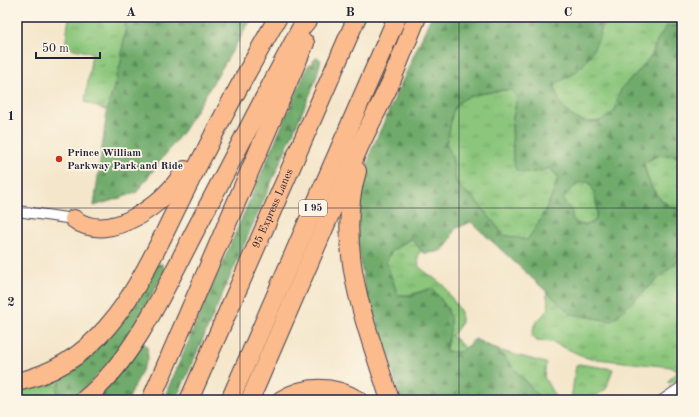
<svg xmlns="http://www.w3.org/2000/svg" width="699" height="417" viewBox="0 0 699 417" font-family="'Old Standard TT',serif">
<defs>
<pattern id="grass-tufts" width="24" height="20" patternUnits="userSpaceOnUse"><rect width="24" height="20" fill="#8bc67c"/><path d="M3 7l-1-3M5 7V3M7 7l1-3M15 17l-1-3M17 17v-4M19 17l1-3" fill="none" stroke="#71a067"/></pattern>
<pattern id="forest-firs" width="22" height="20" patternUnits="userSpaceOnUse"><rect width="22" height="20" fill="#70ab6c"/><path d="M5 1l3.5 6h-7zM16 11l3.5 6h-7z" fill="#5c8b5a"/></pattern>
</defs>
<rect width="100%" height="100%" fill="#fcf5e5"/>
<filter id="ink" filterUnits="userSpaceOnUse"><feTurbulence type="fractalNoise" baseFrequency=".025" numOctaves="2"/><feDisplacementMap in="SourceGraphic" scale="8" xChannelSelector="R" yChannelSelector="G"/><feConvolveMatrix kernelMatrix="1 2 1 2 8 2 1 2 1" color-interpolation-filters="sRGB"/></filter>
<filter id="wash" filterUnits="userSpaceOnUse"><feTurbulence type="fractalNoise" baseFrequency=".012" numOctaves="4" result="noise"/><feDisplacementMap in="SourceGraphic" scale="16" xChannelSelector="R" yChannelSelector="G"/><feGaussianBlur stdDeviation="0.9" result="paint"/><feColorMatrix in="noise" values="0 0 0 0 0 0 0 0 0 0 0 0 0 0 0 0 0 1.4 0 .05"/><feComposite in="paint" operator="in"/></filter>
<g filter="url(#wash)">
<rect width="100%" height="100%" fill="#f4e6ca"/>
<!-- grass -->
<path fill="url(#grass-tufts)" stroke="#56745c" d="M69,17h58l-6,45 -14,49 -22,-9 7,-49 -27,-6z
M596,17h86v9h-15l-9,13 -7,17 -15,18 -13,12 -5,10 -3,15c-4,3 -11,9 -16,10 -24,6 -43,-15 -44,-37l18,-10 29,-47z
M502,90h9l6,7 -5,26 1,37 28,11 9,-3 8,9c-4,19 -19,47 -31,63l-23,-5 -31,-38 -10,-6 -7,-10 -4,-25 -6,-13c4,-12 4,-16 6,-28 4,-22 34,-21 50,-25z
M659,155h13l10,3v50l-5,1c-21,-8 -29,-24 -33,-46z
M580,182h9c7,10 9,26 7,38 -23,16 -23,-8 -33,-21l4,-6z
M412,238l9,12 -3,6 1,11 24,18 18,27v12l-9,12 13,12 -5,4 -16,-1 4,-11v-31l-16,-21c-12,3 -22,9 -35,7l-11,-33 6,-11z
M682,257v122l-11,4 -4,-1 11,-10 -7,-5 -84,-9 -35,-16 -15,-1 -5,-4 2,-12 15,-17 -3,-17 25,23 40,7z
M498,350l48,13 -2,14 13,23h-15z
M579,364l34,5 -7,20 -16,11h-19l5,-35z
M68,366l-11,34h-40v-13z"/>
<!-- forest -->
<path fill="url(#forest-firs)" stroke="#496654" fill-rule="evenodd" d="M127,17h126l-69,113 -48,63 -42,13 13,-95 14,-49z
M431,17h165c7,12 5,17 -1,29 -11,22 -19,27 -40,38 1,22 20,43 44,37 5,-1 11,-7 16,-10l3,-15 5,-10 13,-12 15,-18 7,-17 9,-13h15v132c-15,-5 -26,-4 -38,5 4,22 12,38 33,46l5,-1v49l-71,64 -40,-7 -100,-92 -16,7c-9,20 -10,24 -32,24l-12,-15 -19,13 -6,11 12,33h14l20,-7c20,25 23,31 13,63l15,1 15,-13 23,11 44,50h-141l-17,-59 -18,-44 -11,-71 16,-75zM502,90h9l6,7 -5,26 1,37 3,10c12,5 23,2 34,-2l8,9c-4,19 -19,47 -31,63l-23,-5 -31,-38 -10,-6 -7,-10 -4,-25 -6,-13c4,-11 4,-16 6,-28 4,-22 34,-21 50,-25zM580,182h9c7,10 9,26 7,38 -9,6 -16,7 -24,-1v-8l-9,-11 4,-7z
M317,57l4,3 -7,25 -138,315h-13l145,-334z
M156,264h6l3,7 -46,81 -33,35 -15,13h-14v-12l8,-15z
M142,343l5,3 1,12 -20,42h-37z"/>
</g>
<g filter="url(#ink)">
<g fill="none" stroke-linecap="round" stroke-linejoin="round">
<defs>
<path id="street" d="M17,211l57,8
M663,400l19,-13"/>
<g id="highway">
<path d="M357,171c-23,78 10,156 33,229"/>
<path d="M74,219c36,27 93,-17 111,-49"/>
<path d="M17,382c78,-17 113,-80 146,-146 14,-29 28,-58 43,-86 22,-45 47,-89 72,-133"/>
<path d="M84,400c51,-41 83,-116 113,-173 35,-67 69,-133 104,-199l9,-11"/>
<path d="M151,400l154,-357"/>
<path id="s1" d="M189,400l168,-383"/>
<path d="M230,400l167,-383"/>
<path d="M250,400l110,-255 30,-61 27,-67"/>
<path d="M281,400c25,-15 52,-15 77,0"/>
</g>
</defs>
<!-- street casing -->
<use href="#street" stroke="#423f50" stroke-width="12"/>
<!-- highway casing -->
<use href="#highway" stroke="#423f50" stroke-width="20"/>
<!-- street -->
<use href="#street" stroke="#fff" stroke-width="10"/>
<!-- highway -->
<use href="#highway" stroke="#fbbb8c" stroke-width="18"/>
</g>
</g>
<!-- grid -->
<path fill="none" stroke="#22223b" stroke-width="1" stroke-opacity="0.55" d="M240,17v383M459,17v383M17,208h665"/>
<!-- markers -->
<circle fill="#c8321e" stroke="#fcf5e5" stroke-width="1.5" cx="59" cy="159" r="4"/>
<g text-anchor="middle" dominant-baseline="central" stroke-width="3.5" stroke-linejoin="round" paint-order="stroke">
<!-- shield labels -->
<rect fill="#fcf5e5" stroke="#63616e" stroke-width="1" x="299" y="200" width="28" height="16" rx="3"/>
<g font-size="10" font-weight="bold" fill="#22223b">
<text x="313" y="208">I 95</text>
</g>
<!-- poi labels -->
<g font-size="11" font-weight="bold" fill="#22223b" stroke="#fcf5e5" text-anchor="start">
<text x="67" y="153">Prince William<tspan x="67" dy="13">Parkway Park and Ride</tspan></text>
</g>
<!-- street labels -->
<g font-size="11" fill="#22223b" stroke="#fcf5e5">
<text stroke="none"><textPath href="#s1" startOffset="209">95 Express Lanes</textPath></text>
</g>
</g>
<!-- margin -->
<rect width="699" height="417" fill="none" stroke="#fcf5e5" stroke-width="44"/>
<!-- scale -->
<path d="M36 52v6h64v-6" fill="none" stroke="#22223b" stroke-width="2"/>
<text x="42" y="52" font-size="12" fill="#22223b" stroke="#fcf5e5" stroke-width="3" paint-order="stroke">50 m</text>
<rect x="22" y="22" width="655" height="373" fill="none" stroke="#22223b" stroke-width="1.5"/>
<g font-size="13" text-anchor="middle" font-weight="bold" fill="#22223b">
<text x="131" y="16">A</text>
<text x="350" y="16">B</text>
<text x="568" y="16">C</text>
<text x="11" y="120">1</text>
<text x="11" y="306">2</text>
</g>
</svg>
